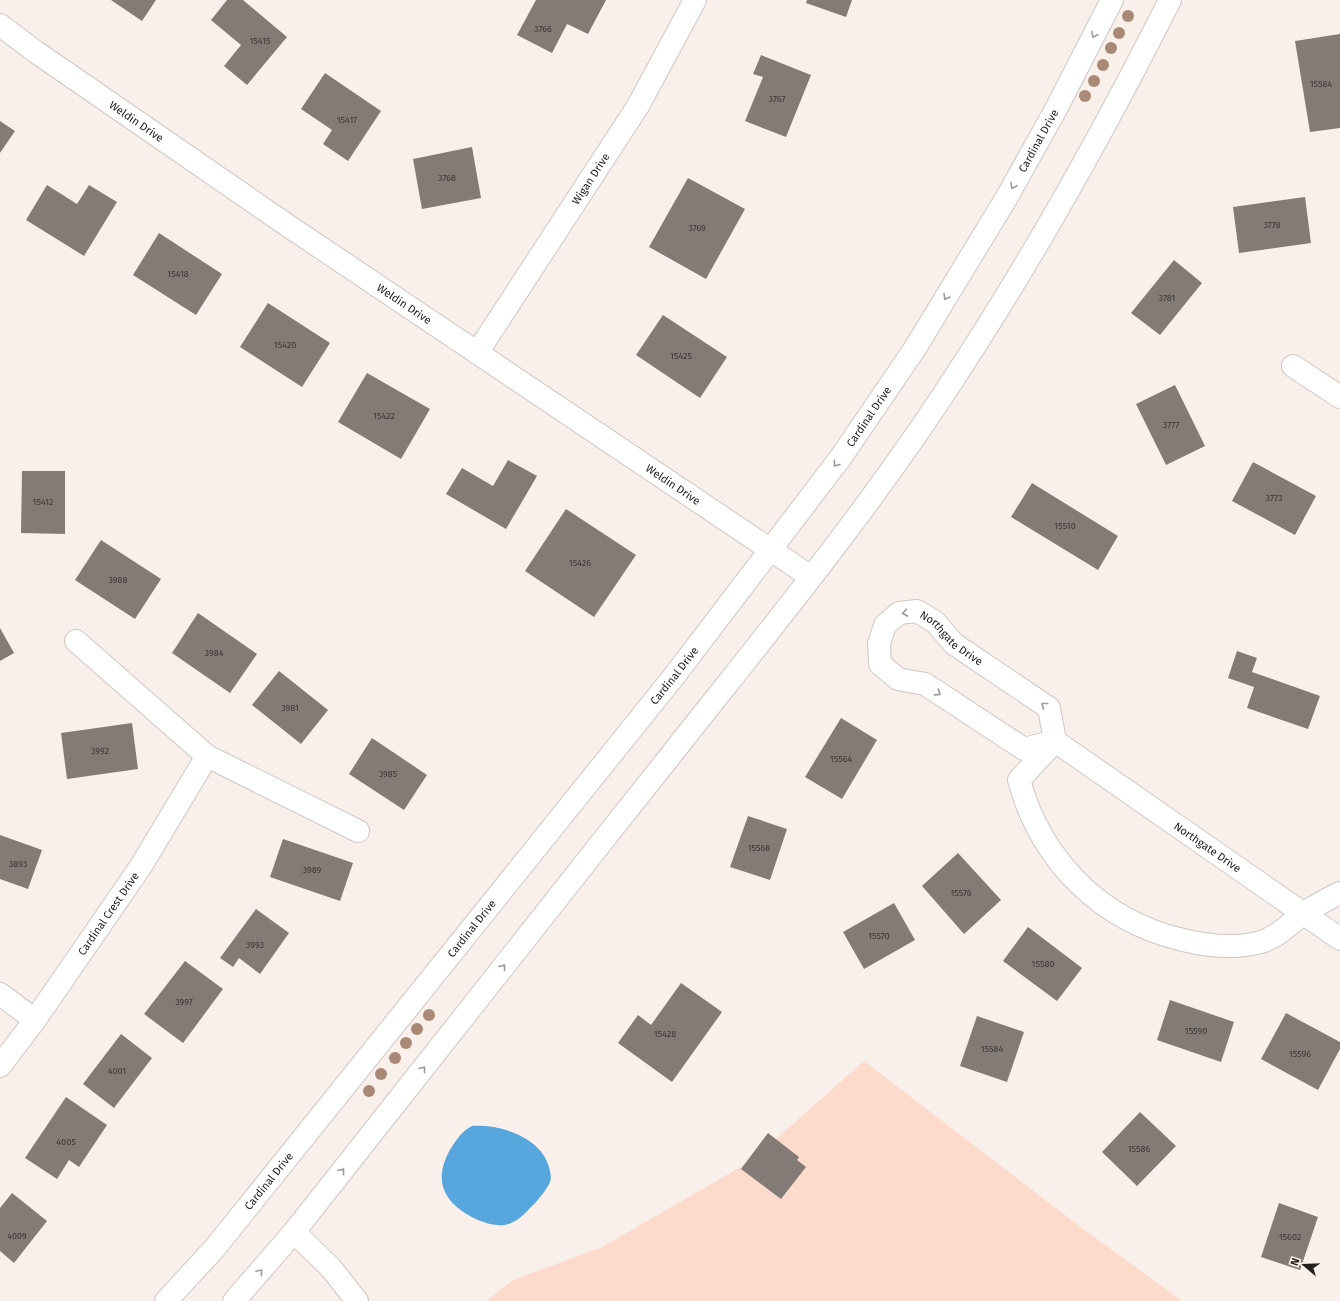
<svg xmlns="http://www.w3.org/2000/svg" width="1340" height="1301" viewBox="0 0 1340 1301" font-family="'Fira Sans',sans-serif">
<rect width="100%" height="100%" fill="#faf0eb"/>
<!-- green -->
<path fill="#fcdbcd" d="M864,1061l218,167 100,73h-696l27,-21 89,-33 149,-86z"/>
<!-- water -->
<path fill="#57a7de" d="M472,1126c28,-2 69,11 77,41 1,5 3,10 1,15 -3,7 -9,14 -14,20 -8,8 -15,17 -25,21 -11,5 -22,1 -33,-3 -33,-15 -47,-38 -27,-72 6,-9 11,-17 21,-22z"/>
<!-- building -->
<path fill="#847b77" d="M111,0h45l-14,21z
M227,0h16l44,37 -40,48 -23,-19 17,-21 -30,-25z
M536,0h70l-18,34 -21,-10 -15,29 -35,-18z
M807,0h45l-6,17 -40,-14z
M1340,34v94l-30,4 -15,-91z
M761,55l50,20 -25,62 -41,-16 18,-44 -10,-3z
M325,73l56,38 -33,50 -25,-17 9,-14 -31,-21z
M0,121l15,10 -15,22z
M472,147l9,51 -59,11 -9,-50z
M688,178l57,31 -39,70 -57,-32z
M47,185l30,19 12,-19 28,17 -33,54 -58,-36z
M1305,197l6,46 -72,10 -6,-46z
M159,233l63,41 -26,41 -63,-40z
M1174,260l28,23 -42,52 -29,-22z
M268,303l62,40 -28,44 -62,-40z
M663,315l64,42 -27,41 -64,-43z
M367,373l63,36 -29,50 -63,-37z
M1175,385l30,61 -39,19 -30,-61z
M508,460l29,16 -31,53 -60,-35 16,-26 31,18z
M1253,462l63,34 -21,39 -63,-34z
M22,471h43v63l-44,-1z
M1032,483l86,53 -20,34 -87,-53z
M566,509l70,46 -42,62 -69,-46z
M101,540l60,39 -26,40 -60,-39z
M198,613l59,41 -27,39 -58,-40z
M0,628l14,25 -14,8z
M1237,651l20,7 -5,14 68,24 -12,33 -61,-21 7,-21 -26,-9z
M279,671l49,39 -27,34 -49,-39z
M841,718l36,22 -35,59 -37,-22z
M132,723l6,46 -71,10 -6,-46z
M372,738l55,37 -23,35 -55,-36z
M748,816l39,13 -17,51 -40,-13z
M0,835l42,15 -14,39 -28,-10z
M283,839l70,24 -13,38 -70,-24z
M958,853l43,47 -37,34 -42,-48z
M894,903l21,37 -51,29 -21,-37z
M256,909l33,24 -29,41 -21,-16 -6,9 -13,-9z
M1028,927l54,41 -25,33 -54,-40z
M185,961l38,28 -40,54 -39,-29z
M681,983l41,29 -50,70 -54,-39 20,-28 13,10z
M1170,1000l64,22 -13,40 -64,-22z
M1286,1013l54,29v7l-22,41 -57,-31z
M977,1016l47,16 -17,50 -47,-16z
M121,1034l31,24 -38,50 -31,-24z
M66,1097l41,28 -28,42 -10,-7 -12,19 -32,-21z
M1140,1112l36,34 -39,40 -35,-34z
M768,1133l31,24 -2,3 9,7 -25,32 -40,-30z
M12,1193l35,28 -33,42 -14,-12v-43z
M1279,1203l39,14 -18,53 -39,-13z"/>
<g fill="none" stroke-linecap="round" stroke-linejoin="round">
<defs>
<g id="minor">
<path id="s1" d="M0,25l36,27 248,171 527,354"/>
<path id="s2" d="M477,353l161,-247 57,-106"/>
<path d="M1293,366l47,31"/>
<path d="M76,641l131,115 151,75"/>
<path id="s3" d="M1055,741l-31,8 -99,-65 -27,-5 -18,-15 -1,-20 6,-19 14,-12 18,-2 18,11 19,22 95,64 6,33 285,198"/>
<path d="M1055,741l-36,39c22,81 82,141 164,160 25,6 53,9 78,2 17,-5 28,-18 42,-28 12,-8 24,-15 37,-21"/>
<path d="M0,994l35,26"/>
<path id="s4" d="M0,1066l35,-46 106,-154 66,-110"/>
<path d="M294,1232l37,36 26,33"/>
</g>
<g id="major">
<path id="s5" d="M166,1301l48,-52 461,-574 166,-218 73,-107 93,-153 49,-88 56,-109"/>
<path d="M234,1301l60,-69c124,-157 248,-315 373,-472 97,-123 198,-245 284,-377 81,-123 153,-252 219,-383"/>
</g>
</defs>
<!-- minor casing -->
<use href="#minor" stroke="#cfc6c1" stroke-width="24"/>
<!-- major casing -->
<use href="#major" stroke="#cfc6c1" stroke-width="24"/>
<!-- minor -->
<use href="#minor" stroke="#fff" stroke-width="22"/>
<!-- major -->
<use href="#major" stroke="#fff" stroke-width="22"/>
</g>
<!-- trees -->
<g fill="#a98876">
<circle cx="1128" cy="16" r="6"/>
<circle cx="1119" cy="33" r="6"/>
<circle cx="1111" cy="48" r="6"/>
<circle cx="1103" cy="65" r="6"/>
<circle cx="1094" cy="81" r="6"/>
<circle cx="1085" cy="96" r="6"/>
<circle cx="429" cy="1015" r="6"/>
<circle cx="417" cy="1029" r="6"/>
<circle cx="406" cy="1043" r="6"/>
<circle cx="395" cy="1058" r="6"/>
<circle cx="381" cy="1074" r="6"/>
<circle cx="369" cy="1091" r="6"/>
</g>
<!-- one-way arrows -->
<defs><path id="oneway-chevron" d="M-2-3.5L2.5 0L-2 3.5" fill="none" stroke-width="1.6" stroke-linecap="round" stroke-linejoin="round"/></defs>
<g stroke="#9c9b9a">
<use href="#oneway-chevron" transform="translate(1094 35) rotate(117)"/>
<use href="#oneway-chevron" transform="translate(1013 186) rotate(119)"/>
<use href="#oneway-chevron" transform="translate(946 297) rotate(121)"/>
<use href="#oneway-chevron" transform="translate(836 464) rotate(127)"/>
<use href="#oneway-chevron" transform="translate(905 613) rotate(169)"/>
<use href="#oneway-chevron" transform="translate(938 693) rotate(33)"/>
<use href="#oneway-chevron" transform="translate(1044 705) rotate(-142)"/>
<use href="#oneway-chevron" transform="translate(503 967) rotate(-52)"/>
<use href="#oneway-chevron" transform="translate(423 1069) rotate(-52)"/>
<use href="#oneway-chevron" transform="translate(342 1171) rotate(-52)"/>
<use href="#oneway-chevron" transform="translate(260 1272) rotate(-50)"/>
</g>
<g text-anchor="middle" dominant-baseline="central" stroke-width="3" stroke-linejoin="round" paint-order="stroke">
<!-- number labels -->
<g font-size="9" fill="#3c3835">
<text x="543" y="29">3766</text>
<text x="260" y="41">15415</text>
<text x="1321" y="84">15584</text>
<text x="777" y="99">3767</text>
<text x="347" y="120">15417</text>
<text x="447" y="178">3768</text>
<text x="1272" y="225">3778</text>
<text x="697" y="228">3769</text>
<text x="178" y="274">15418</text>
<text x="1167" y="298">3781</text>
<text x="285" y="345">15420</text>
<text x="681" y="356">15425</text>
<text x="384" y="416">15422</text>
<text x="1171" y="425">3777</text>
<text x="1274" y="498">3773</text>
<text x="43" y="502">15412</text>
<text x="1065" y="526">15510</text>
<text x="580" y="563">15426</text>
<text x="118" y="580">3988</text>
<text x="214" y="653">3984</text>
<text x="290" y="708">3981</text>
<text x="100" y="751">3992</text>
<text x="841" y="759">15564</text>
<text x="388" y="774">3985</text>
<text x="759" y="848">15568</text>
<text x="18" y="864">3893</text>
<text x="312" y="870">3989</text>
<text x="961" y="893">15576</text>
<text x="879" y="936">15570</text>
<text x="255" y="945">3993</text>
<text x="1043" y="964">15580</text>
<text x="184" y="1002">3997</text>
<text x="1196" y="1031">15590</text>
<text x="665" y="1034">15428</text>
<text x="992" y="1049">15584</text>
<text x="1300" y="1054">15596</text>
<text x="117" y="1071">4001</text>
<text x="66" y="1142">4005</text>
<text x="1139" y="1149">15586</text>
<text x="17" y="1236">4009</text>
<text x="1290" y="1237">15602</text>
</g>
<!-- street labels -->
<g font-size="11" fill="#24211f" stroke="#faf0eb">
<text stroke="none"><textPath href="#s1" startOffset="167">Weldin Drive</textPath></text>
<text stroke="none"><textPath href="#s5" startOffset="1454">Cardinal Drive</textPath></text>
<text stroke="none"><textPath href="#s2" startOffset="208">Wigan Drive</textPath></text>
<text stroke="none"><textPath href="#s1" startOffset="491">Weldin Drive</textPath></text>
<text stroke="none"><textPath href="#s5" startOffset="1130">Cardinal Drive</textPath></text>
<text stroke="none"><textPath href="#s1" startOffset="815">Weldin Drive</textPath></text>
<text stroke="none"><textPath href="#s3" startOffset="322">Northgate Drive</textPath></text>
<text stroke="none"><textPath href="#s5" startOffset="806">Cardinal Drive</textPath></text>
<text stroke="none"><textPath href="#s3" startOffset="662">Northgate Drive</textPath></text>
<text stroke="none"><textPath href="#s4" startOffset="187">Cardinal Crest Drive</textPath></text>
<text stroke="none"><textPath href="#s5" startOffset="482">Cardinal Drive</textPath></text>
<text stroke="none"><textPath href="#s5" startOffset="158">Cardinal Drive</textPath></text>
</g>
</g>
<!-- north arrow -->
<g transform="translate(1304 1265) rotate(289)" stroke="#faf0eb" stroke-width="3" paint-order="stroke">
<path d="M0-3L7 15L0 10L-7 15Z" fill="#24211f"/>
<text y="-6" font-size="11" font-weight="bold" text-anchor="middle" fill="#24211f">N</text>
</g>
</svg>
